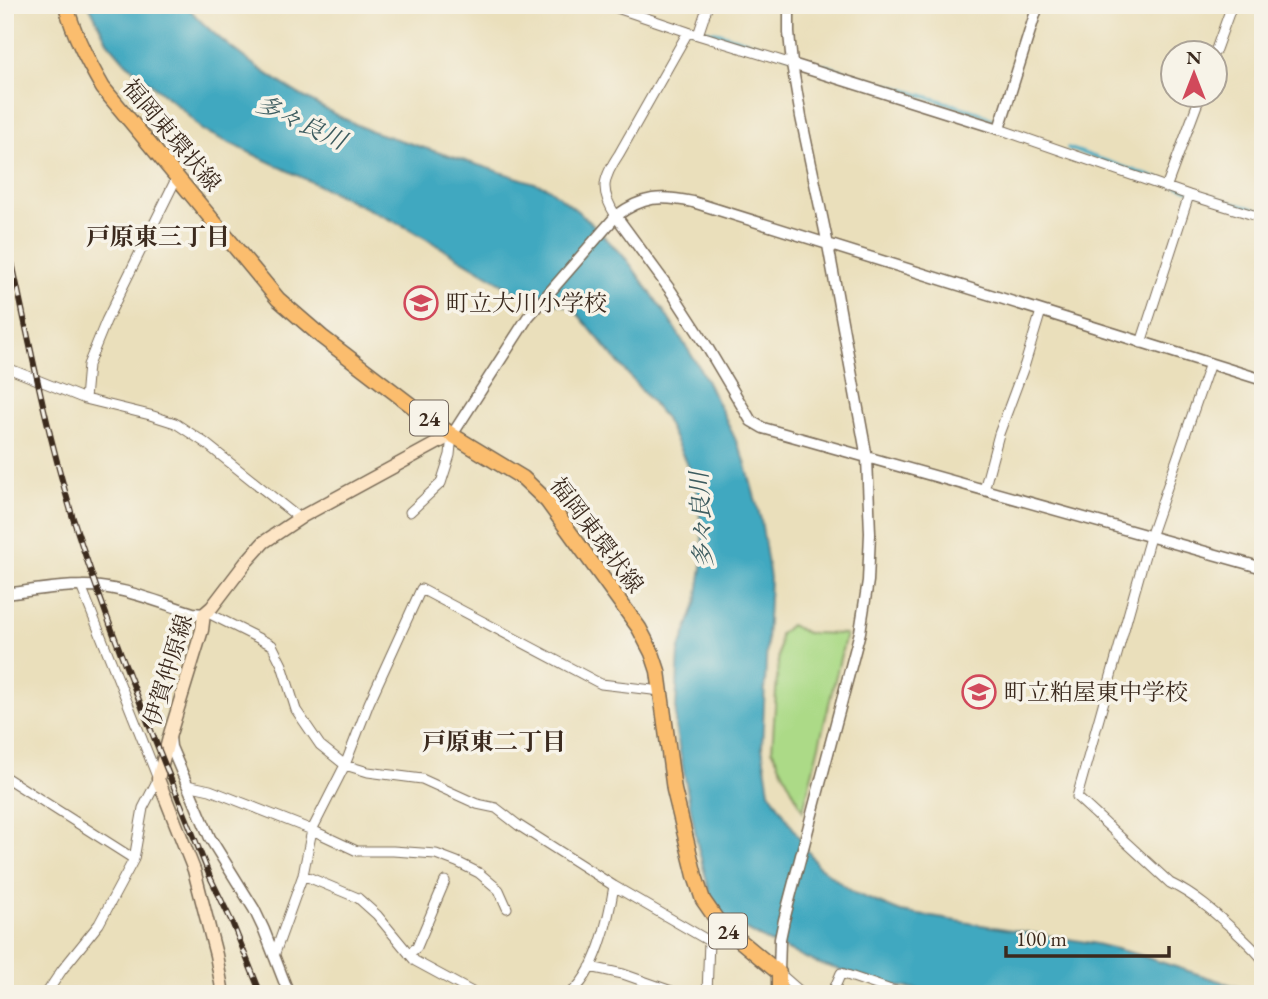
<svg xmlns="http://www.w3.org/2000/svg" width="1268" height="999" viewBox="0 0 1268 999" font-family="'EB Garamond','Noto Serif JP',serif">
<rect width="100%" height="100%" fill="#f7f3e8"/>
<filter id="ink" filterUnits="userSpaceOnUse"><feTurbulence type="fractalNoise" baseFrequency=".0143" numOctaves="2"/><feDisplacementMap in="SourceGraphic" scale="14" xChannelSelector="R" yChannelSelector="G"/><feConvolveMatrix kernelMatrix="1 2 1 2 8 2 1 2 1" color-interpolation-filters="sRGB"/></filter>
<filter id="wash" filterUnits="userSpaceOnUse"><feTurbulence type="fractalNoise" baseFrequency=".00686" numOctaves="4" result="noise"/><feDisplacementMap in="SourceGraphic" scale="28" xChannelSelector="R" yChannelSelector="G"/><feGaussianBlur stdDeviation="1.57" result="paint"/><feColorMatrix in="noise" values="0 0 0 0 0 0 0 0 0 0 0 0 0 0 0 0 0 1.4 0 .05"/><feComposite in="paint" operator="in"/></filter>
<g filter="url(#wash)">
<rect width="100%" height="100%" fill="#eadfbb"/>
<!-- green -->
<path fill="#acda87" stroke="#748252" stroke-width="2" d="M790,625l17,8 39,1 -43,177 -31,-61 8,-116z"/>
<!-- water -->
<path fill="#40a8c0" stroke="#3e696f" stroke-width="2" d="M89,5h98c8,13 19,21 30,31 45,38 97,70 151,94l179,57 38,30 42,43 38,53 34,54 25,48 20,43 17,62 9,58 -8,169 7,44 48,74 37,28 47,19 191,31 44,11 123,40h-305l-60,-8 -77,-23 -52,-23 -40,-22 -15,-25 -12,-46 -23,-121 4,-75 18,-50 7,-47 -7,-64 -7,-20 -26,-53 -92,-110 -50,-12 -116,-68 -204,-97 -18,-19 -58,-48 -19,-22z"/>
<g fill="none" stroke-linecap="round" stroke-linejoin="round">
<!-- stream -->
<path stroke="#40a8c0" stroke-width="3.5" d="M689,28l30,5 261,80 19,10
M1068,148l104,36 63,20 28,7"/>
</g>
</g>
<g filter="url(#ink)">
<g fill="none" stroke-linecap="round" stroke-linejoin="round">
<defs>
<path id="minor" d="M608,5l80,27 104,32
M1250,5l13,6
M698,35l10,-30
M1215,52l17,-47
M999,129l190,66 74,23
M1166,188l35,-94
M616,216c-17,-26 -13,-38 3,-62l69,-122
M1141,343l48,-148
M1210,363l-60,174 -73,260 93,86c25,12 45,30 66,49 9,9 19,17 27,28
M5,367l80,32 65,16 25,8 29,19 95,76
M85,399l3,-34 18,-44 71,-144
M984,490l15,-56 26,-70 16,-53
M410,512l31,-29 9,-28 2,-20
M206,612l66,33 10,20 14,45 24,35 25,20 23,7 54,7 55,25 19,4 22,17 96,61 95,55
M5,777l129,82
M187,785l23,5 102,40 45,21h36l43,3 21,8 22,11 20,17 8,18
M303,875l55,23 19,17 38,46 61,33
M409,954l8,-7 28,-66
M274,956l29,-81 9,-45 33,-65 24,-62 52,-114 180,95 60,7
M590,967l33,7 57,20
M779,973l24,21
M46,994l16,-24 37,-46 35,-65 9,-51 15,-29 -77,-193
M569,994c27,-18 40,-77 45,-108
M707,994l2,-53 10,-18
M832,994l9,-21 47,16 20,5"/>
<path id="tertiary" d="M792,64l207,65 39,-124
M616,216l55,75 35,54 45,76 12,7 500,140
M452,435l76,-118 88,-101c27,-20 45,-21 77,-14l570,178
M5,594c25,-3 52,-8 77,-8 37,-1 75,16 111,27l11,1
M170,737l1,10 39,91 44,71 10,21 25,64
M779,973l1,-34 4,-19 76,-288 8,-51 2,-48 -3,-75 -39,-213 -27,-128 -9,-53 -3,-31v-28"/>
<path id="secondary" d="M223,994l-7,-39 -22,-85 -36,-91 12,-45 32,-104 2,-16 8,-7 35,-46 17,-19 39,-26 149,-81"/>
<path id="primary" d="M66,5c7,29 22,57 37,83l175,211 44,38 98,75 32,23 71,43 24,23 92,127 13,25 6,18 16,119 21,86 8,24 16,23 60,50v21"/>
</defs>
<!-- minor casing -->
<use href="#minor" stroke="#786955" stroke-width="11"/>
<!-- tertiary casing -->
<use href="#tertiary" stroke="#786955" stroke-width="13"/>
<!-- secondary casing -->
<use href="#secondary" stroke="#786955" stroke-width="15"/>
<!-- primary casing -->
<use href="#primary" stroke="#786955" stroke-width="17"/>
<!-- minor -->
<use href="#minor" stroke="#fff" stroke-width="9"/>
<!-- tertiary -->
<use href="#tertiary" stroke="#fff" stroke-width="10"/>
<!-- secondary -->
<use href="#secondary" stroke="#fde5c5" stroke-width="12"/>
<!-- primary -->
<use href="#primary" stroke="#fbbd6e" stroke-width="14"/>
<defs>
<path id="rail" d="M5,230c21,95 39,192 67,285 39,123 91,243 138,362l22,45 29,72"/>
</defs>
<!-- rail casing -->
<use href="#rail" stroke="#3b2a1e" stroke-width="6"/>
<!-- rail -->
<use href="#rail" stroke="#f7f3e8" stroke-width="3.5" stroke-dasharray="10" stroke-linecap="butt"/>
</g>
</g>
<!-- icons -->
<defs>
<symbol id="school-ring" viewBox="-11 -11 22 22"><circle r="9.5" fill="#f7f3e8" stroke="#d1495b" stroke-width="1.5"/><path d="M0-5L7-2L0 1L-7-2ZM-4 1L0 2.5L4 1V4Q0 6-4 4Z" fill="#d1495b"/></symbol>
</defs>
<g fill-rule="evenodd">
<use href="#school-ring" x="402" y="284" width="38" height="38"/>
<use href="#school-ring" x="960" y="673" width="38" height="38"/>
</g>
<g text-anchor="middle" dominant-baseline="central" stroke-width="7" stroke-linejoin="round" paint-order="stroke">
<!-- shield labels -->
<g fill="#f7f3e8" stroke="#73665b" stroke-width="2">
<rect x="410" y="400.5" width="38" height="35" rx="5"/>
<rect x="709" y="913.5" width="38" height="35" rx="5"/>
</g>
<g font-size="21" font-weight="bold" fill="#3b2a1e">
<text x="429" y="418">24</text>
<text x="728" y="931">24</text>
</g>
<!-- street labels -->
<g font-size="23" fill="#3b2a1e" stroke="#f7f3e8">
<text transform="translate(172 135) rotate(50)">福岡東環状線</text>
<text transform="translate(597 535) rotate(53)">福岡東環状線</text>
<text transform="translate(168 670) rotate(-73)">伊賀仲原線</text>
</g>
<!-- poi labels -->
<g font-size="23" fill="#3b2a1e" stroke="#f7f3e8" text-anchor="start">
<text x="446" y="303">町立大川小学校</text>
<text x="1004" y="692">町立粕屋東中学校</text>
</g>
<!-- water labels -->
<g font-size="24" font-style="italic" fill="#3d5c5f" stroke="#f7f3e8">
<text transform="translate(301 122) rotate(25)">多々良川</text>
<text transform="translate(701 520) rotate(-93)">多々良川</text>
</g>
<!-- neighbourhood labels -->
<g font-size="24" font-weight="bold" fill="#3b2a1e" stroke="#f7f3e8">
<text x="158" y="236">戸原東三丁目</text>
<text x="494" y="741">戸原東二丁目</text>
</g>
</g>
<!-- margin -->
<rect width="1268" height="999" fill="none" stroke="#f7f3e8" stroke-width="28"/>
<!-- north arrow -->
<g transform="translate(1194 74)"><circle r="33" fill="#f7f3e8" stroke="#aca397" stroke-width="2"/>
<path d="M0-5L12 26L0 18L-12 26Z" fill="#d1495b"/>
<text y="-10" font-size="19" font-weight="bold" text-anchor="middle" fill="#3b2a1e">N</text>
</g>
<!-- scale -->
<path d="M1006 946v10h163v-10" fill="none" stroke="#3b2a1e" stroke-width="3.5"/>
<text x="1016" y="946" font-size="21" fill="#3b2a1e" stroke="#f7f3e8" stroke-width="5" paint-order="stroke">100 m</text>
</svg>
